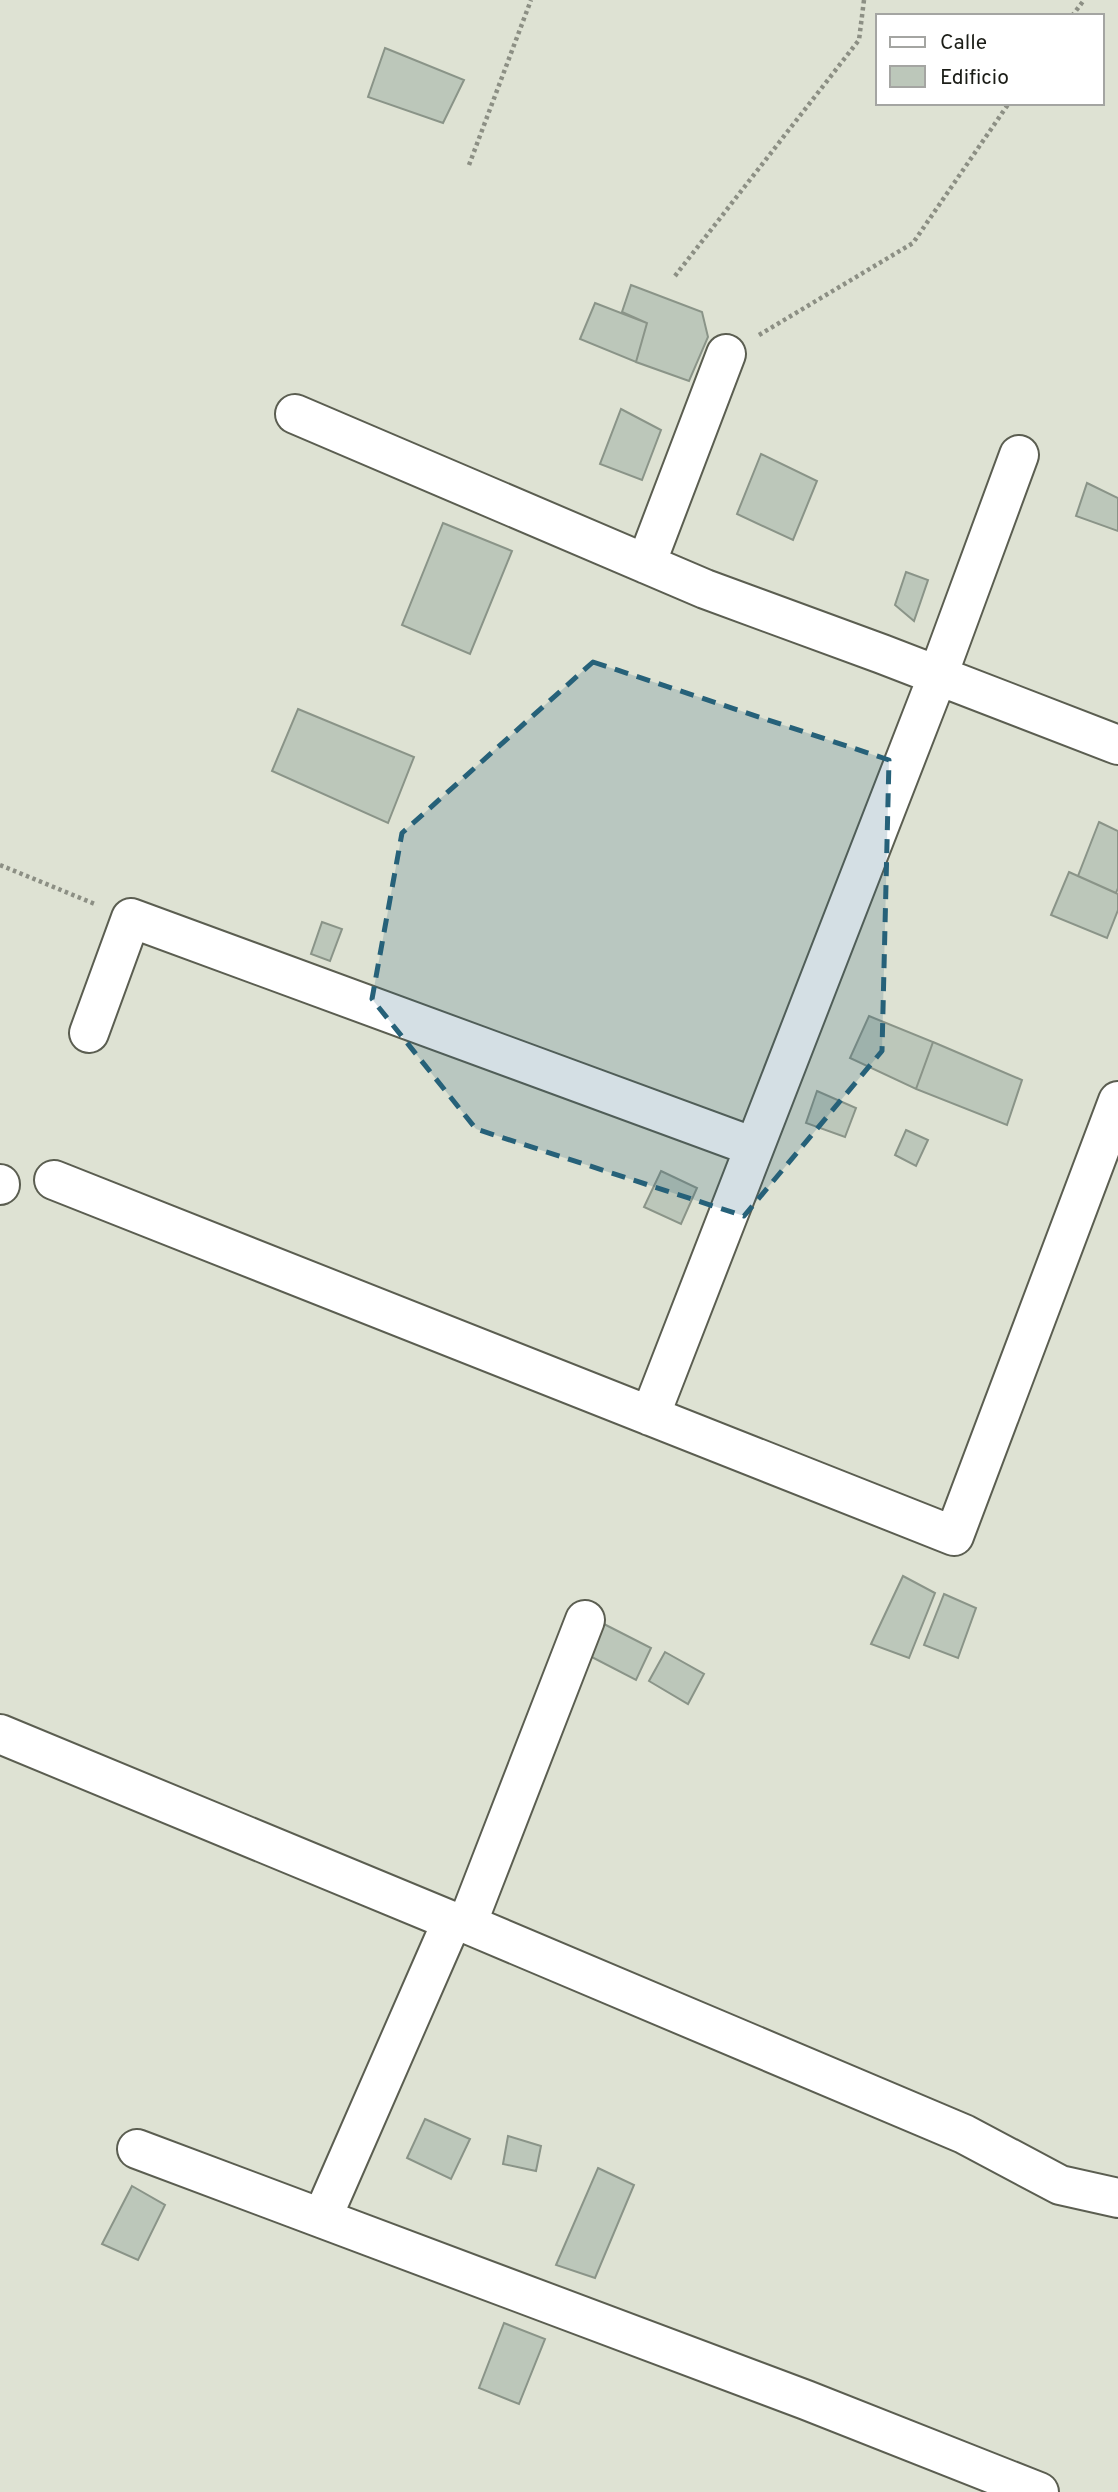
<svg xmlns="http://www.w3.org/2000/svg" width="1118" height="2492" viewBox="0 0 1118 2492" font-family="Overpass,sans-serif">
<rect width="100%" height="100%" fill="#dee2d3"/>
<!-- building -->
<path fill="#bcc7ba" stroke="#8a9488" stroke-width="2" d="M385,48l79,32 -21,43 -75,-26z
M631,285l71,27 6,25 -19,44 -53,-19 11,-39 -25,-11z
M595,303l52,20 -11,39 -56,-23z
M621,409l40,21 -19,50 -42,-16z
M761,454l56,27 -24,59 -56,-26z
M1087,483l31,15v33l-42,-15z
M443,523l69,28 -42,103 -68,-29z
M906,572l22,8 -14,41 -19,-16z
M298,709l116,48 -26,66 -116,-52z
M1099,822l19,9v57l-2,5 -38,-17z
M1069,872l49,22v16l-11,28 -56,-23z
M322,922l20,7 -12,32 -19,-7z
M869,1016l64,26 -17,47 -66,-31z
M933,1042l89,38 -15,45 -91,-36z
M817,1091l39,17 -11,29 -39,-14z
M906,1130l22,10 -12,26 -21,-11z
M661,1171l36,17 -16,36 -37,-17z
M903,1576l32,17 -26,65 -38,-14z
M944,1594l32,14 -18,50 -34,-13z
M600,1622l51,26 -15,32 -52,-27z
M665,1652l39,22 -16,30 -39,-23z
M425,2119l45,20 -19,40 -44,-21z
M508,2136l33,10 -5,25 -33,-7z
M598,2168l36,17 -39,93 -39,-13z
M132,2186l33,19 -27,55 -36,-16z
M504,2323l41,16 -26,65 -40,-16z"/>
<g fill="none" stroke-linecap="round" stroke-linejoin="round">
<defs>
<path id="minor" d="M295,414l410,175 177,65 236,91
M646,564l80,-210
M89,1033l42,-115 623,229
M54,1180l900,356 164,-435
M0,1184v1
M650,1416l288,-741 81,-220
M0,1734l452,187 15,3 497,210 96,51 58,13
M467,1924l118,-304
M137,2149l669,251 233,92
M322,2218l130,-297"/>
</defs>
<!-- minor casing -->
<use href="#minor" stroke="#5b5e51" stroke-width="42"/>
<!-- path -->
<path stroke="#8c8f84" stroke-width="4.5" stroke-dasharray="3.5 3.5" stroke-linecap="butt" d="M1072,16l12,-16
M469,165l62,-165
M675,276l184,-236 5,-40
M759,335l154,-92 96,-140
M0,865l95,39"/>
<!-- minor -->
<use href="#minor" stroke="#fff" stroke-width="38"/>
</g>
<!-- marked area -->
<path fill="#266179" fill-opacity="0.2" stroke="#266179" stroke-width="5" stroke-dasharray="14 9" stroke-linejoin="round" d="M593,662l296,98 -7,291 -138,165 -268,-87 -104,-130 30,-166z"/>
<!-- legend -->
<rect x="876" y="14" width="228" height="91" fill="#ffffff" stroke="#a4a5a2" stroke-width="2"/>
<rect x="890" y="37" width="35" height="10" fill="#ffffff" stroke="#a4a5a2" stroke-width="2"/>
<text x="940" y="49" font-size="21" fill="#1b1d17">Calle</text>
<rect x="890" y="66" width="35" height="21" fill="#bcc7ba" stroke="#a4a5a2" stroke-width="2"/>
<text x="940" y="84" font-size="21" fill="#1b1d17">Edificio</text>
</svg>
